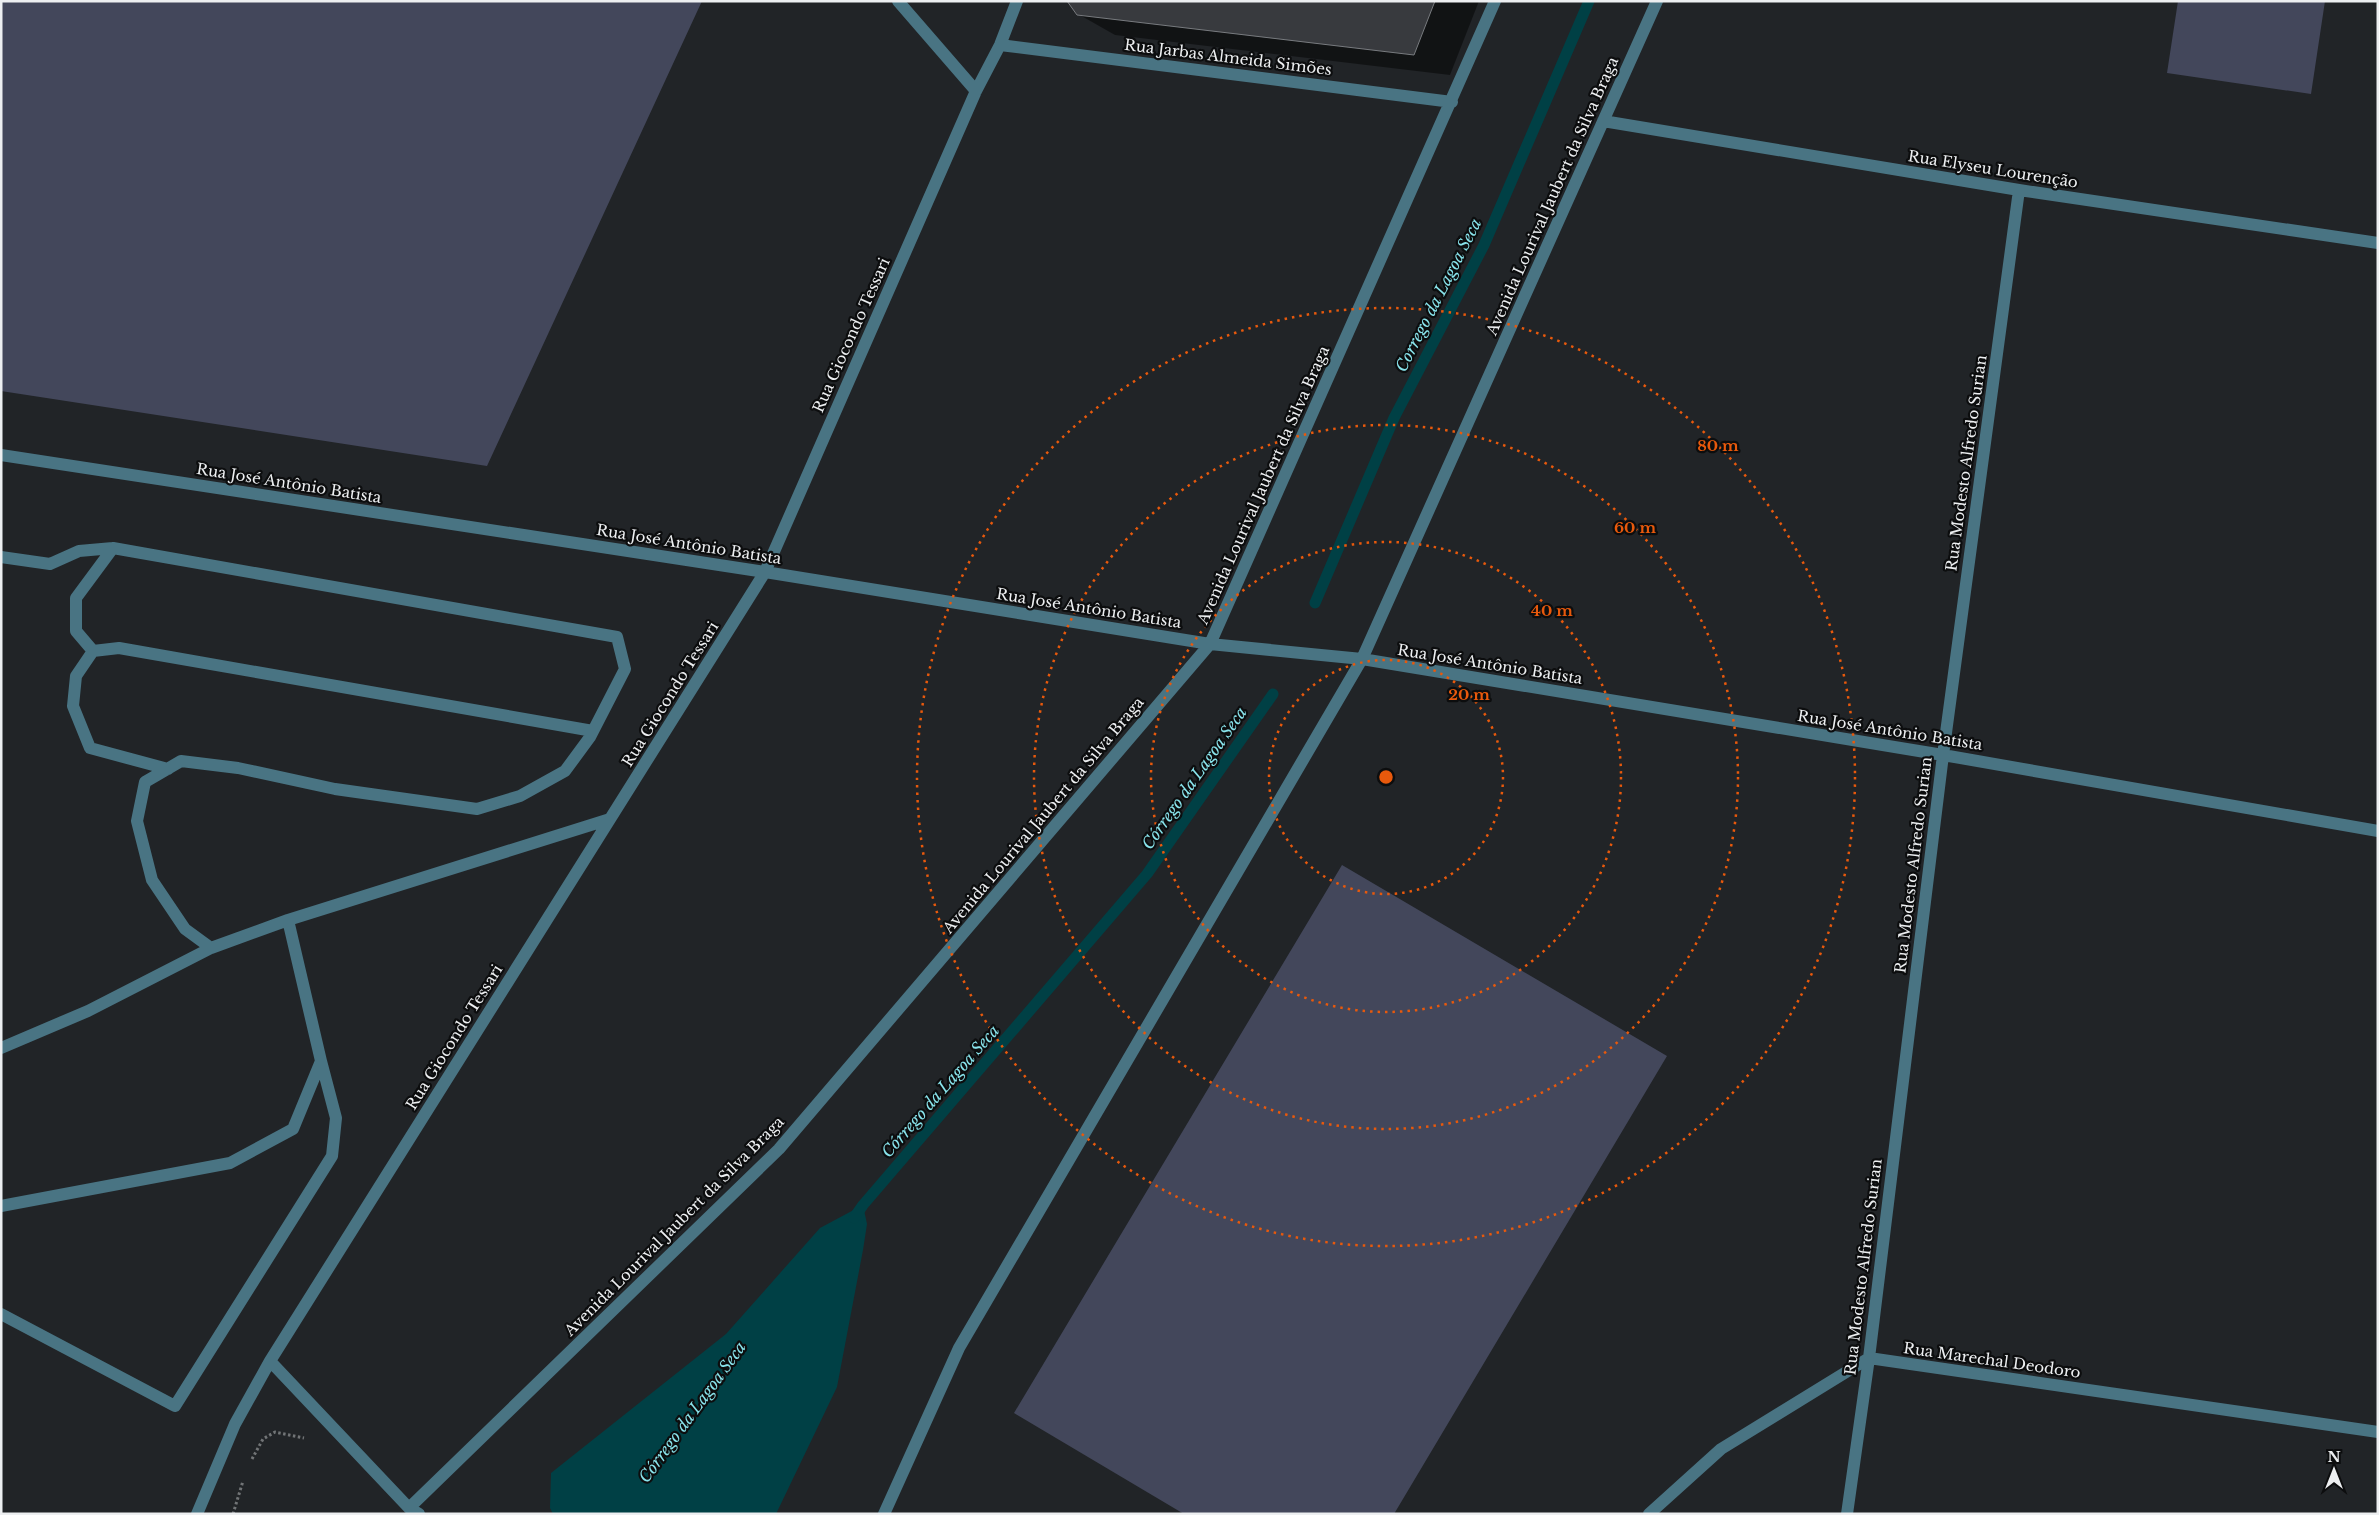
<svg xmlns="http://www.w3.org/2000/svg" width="2379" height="1515" viewBox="0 0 2379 1515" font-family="'Libre Baskerville',serif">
<rect width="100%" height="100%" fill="#212427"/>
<!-- green -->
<path fill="#43475b" d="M1,1h701l-215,465 -486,-75z
M2178,1h147l-14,93 -144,-21z
M1342,865l325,191 -273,458h-210l-170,-101z"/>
<!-- water -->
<path fill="#004045" d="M863,1205l4,19 -4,26 -26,137 -61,127h-223l-3,-6 1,-35 175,-139 94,-106z"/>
<!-- shadow -->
<path fill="#0007" d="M1069,1h410l-29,74 -335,-40 -37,-21z"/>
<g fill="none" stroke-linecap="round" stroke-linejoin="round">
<!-- stream -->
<path stroke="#004045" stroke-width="11" d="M1315,603l79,-185 90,-173 105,-244
M854,1218l9,-13 284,-331 126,-180"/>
</g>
<!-- building -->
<path fill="#383a3e" stroke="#787b7f" d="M1067,1h368l-21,54 -337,-40z"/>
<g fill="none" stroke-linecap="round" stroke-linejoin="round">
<!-- path -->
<path stroke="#717476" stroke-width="3" stroke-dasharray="2.5 2.5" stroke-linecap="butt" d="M252,1459l11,-20 12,-7 29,6
M233,1514l10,-33"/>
<!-- minor -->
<path stroke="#497483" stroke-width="12" d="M898,1l78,90
M1000,45l452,57
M1603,121l416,69 359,53
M1,455l764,117 445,72 152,15 581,96 435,76
M1,557l49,7 29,-13 34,-3 504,89 8,32 -35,68 -25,34 -45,25 -43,13 -142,-20 -97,-21 -57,-7 -36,21 -8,39 15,59 33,49 26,19
M93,651l-17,-20v-33l37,-50
M168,769l-78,-21 -17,-42 3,-30 17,-25 26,-3 474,83
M1,1048l87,-37 123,-63 77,-28 322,-101
M1,1206l229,-43 63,-34 28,-68 -33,-141
M1,1314l174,92 157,-250 4,-38 -15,-57
M270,1361l139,147 10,6
M409,1508l370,-359 431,-505 285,-643
M197,1514l38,-90 35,-63 495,-789 211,-481 24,-46 17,-44
M884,1514l75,-166 403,-689 295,-658
M1649,1514l72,-65 148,-91 509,74
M1847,1514l22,-156 74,-603 76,-565"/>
</g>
<!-- distance rings -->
<g fill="none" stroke="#e8590c" stroke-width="2.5" stroke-dasharray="2.5 5">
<circle cx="1386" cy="777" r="117"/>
<circle cx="1386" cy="777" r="235"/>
<circle cx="1386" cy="777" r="352"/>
<circle cx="1386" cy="777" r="469"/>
</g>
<g text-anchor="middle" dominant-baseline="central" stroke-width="4.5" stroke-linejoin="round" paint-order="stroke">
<!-- street labels -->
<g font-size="15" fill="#edeff1" stroke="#0c0d0e">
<text transform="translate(1228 57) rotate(7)">Rua Jarbas Almeida Simões</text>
<text transform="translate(1993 169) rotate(9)">Rua Elyseu Lourenção</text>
<text transform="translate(1552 196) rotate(-66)">Avenida Lourival Jaubert da Silva Braga</text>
<text transform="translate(851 335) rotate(-66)">Rua Giocondo Tessari</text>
<text transform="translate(1966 463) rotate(-82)">Rua Modesto Alfredo Surian</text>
<text transform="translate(289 483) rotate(9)">Rua José Antônio Batista</text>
<text transform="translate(1263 485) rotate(-66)">Avenida Lourival Jaubert da Silva Braga</text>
<text transform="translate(689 544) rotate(9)">Rua José Antônio Batista</text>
<text transform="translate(1089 608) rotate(9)">Rua José Antônio Batista</text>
<text transform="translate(1490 664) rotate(9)">Rua José Antônio Batista</text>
<text transform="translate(670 694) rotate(-58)">Rua Giocondo Tessari</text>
<text transform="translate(1890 730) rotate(9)">Rua José Antônio Batista</text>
<text transform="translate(1043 815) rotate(-50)">Avenida Lourival Jaubert da Silva Braga</text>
<text transform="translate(1913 865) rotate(-83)">Rua Modesto Alfredo Surian</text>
<text transform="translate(454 1037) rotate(-58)">Rua Giocondo Tessari</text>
<text transform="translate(674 1226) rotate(-45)">Avenida Lourival Jaubert da Silva Braga</text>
<text transform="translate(1863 1267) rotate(-83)">Rua Modesto Alfredo Surian</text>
<text transform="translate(1992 1360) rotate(8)">Rua Marechal Deodoro</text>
</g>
<!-- water labels -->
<g font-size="16" font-style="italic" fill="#89e4ec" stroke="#0c0d0e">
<text transform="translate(1438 295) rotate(-63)">Corrego da Lagoa Seca</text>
<text transform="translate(1194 778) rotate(-55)">Córrego da Lagoa Seca</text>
<text transform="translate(940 1091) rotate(-49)">Córrego da Lagoa Seca</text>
<text transform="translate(692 1412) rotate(-54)">Córrego da Lagoa Seca</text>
</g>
</g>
<circle cx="1386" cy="777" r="8" fill="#e8590c" stroke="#0c0d0e" stroke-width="2.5"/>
<g font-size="15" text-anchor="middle" font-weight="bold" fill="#e8590c" stroke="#0c0d0e" stroke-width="4.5" stroke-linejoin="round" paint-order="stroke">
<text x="1718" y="451">80 m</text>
<text x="1635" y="533">60 m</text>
<text x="1552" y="616">40 m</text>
<text x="1469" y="700">20 m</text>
</g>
<!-- border -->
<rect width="2379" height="1515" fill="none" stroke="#edeff1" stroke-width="5"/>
<!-- north arrow -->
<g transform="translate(2334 1470)" stroke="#0c0d0e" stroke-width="4" paint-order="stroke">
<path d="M0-4L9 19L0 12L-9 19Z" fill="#edeff1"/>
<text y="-8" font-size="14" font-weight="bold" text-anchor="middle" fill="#edeff1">N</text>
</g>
</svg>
